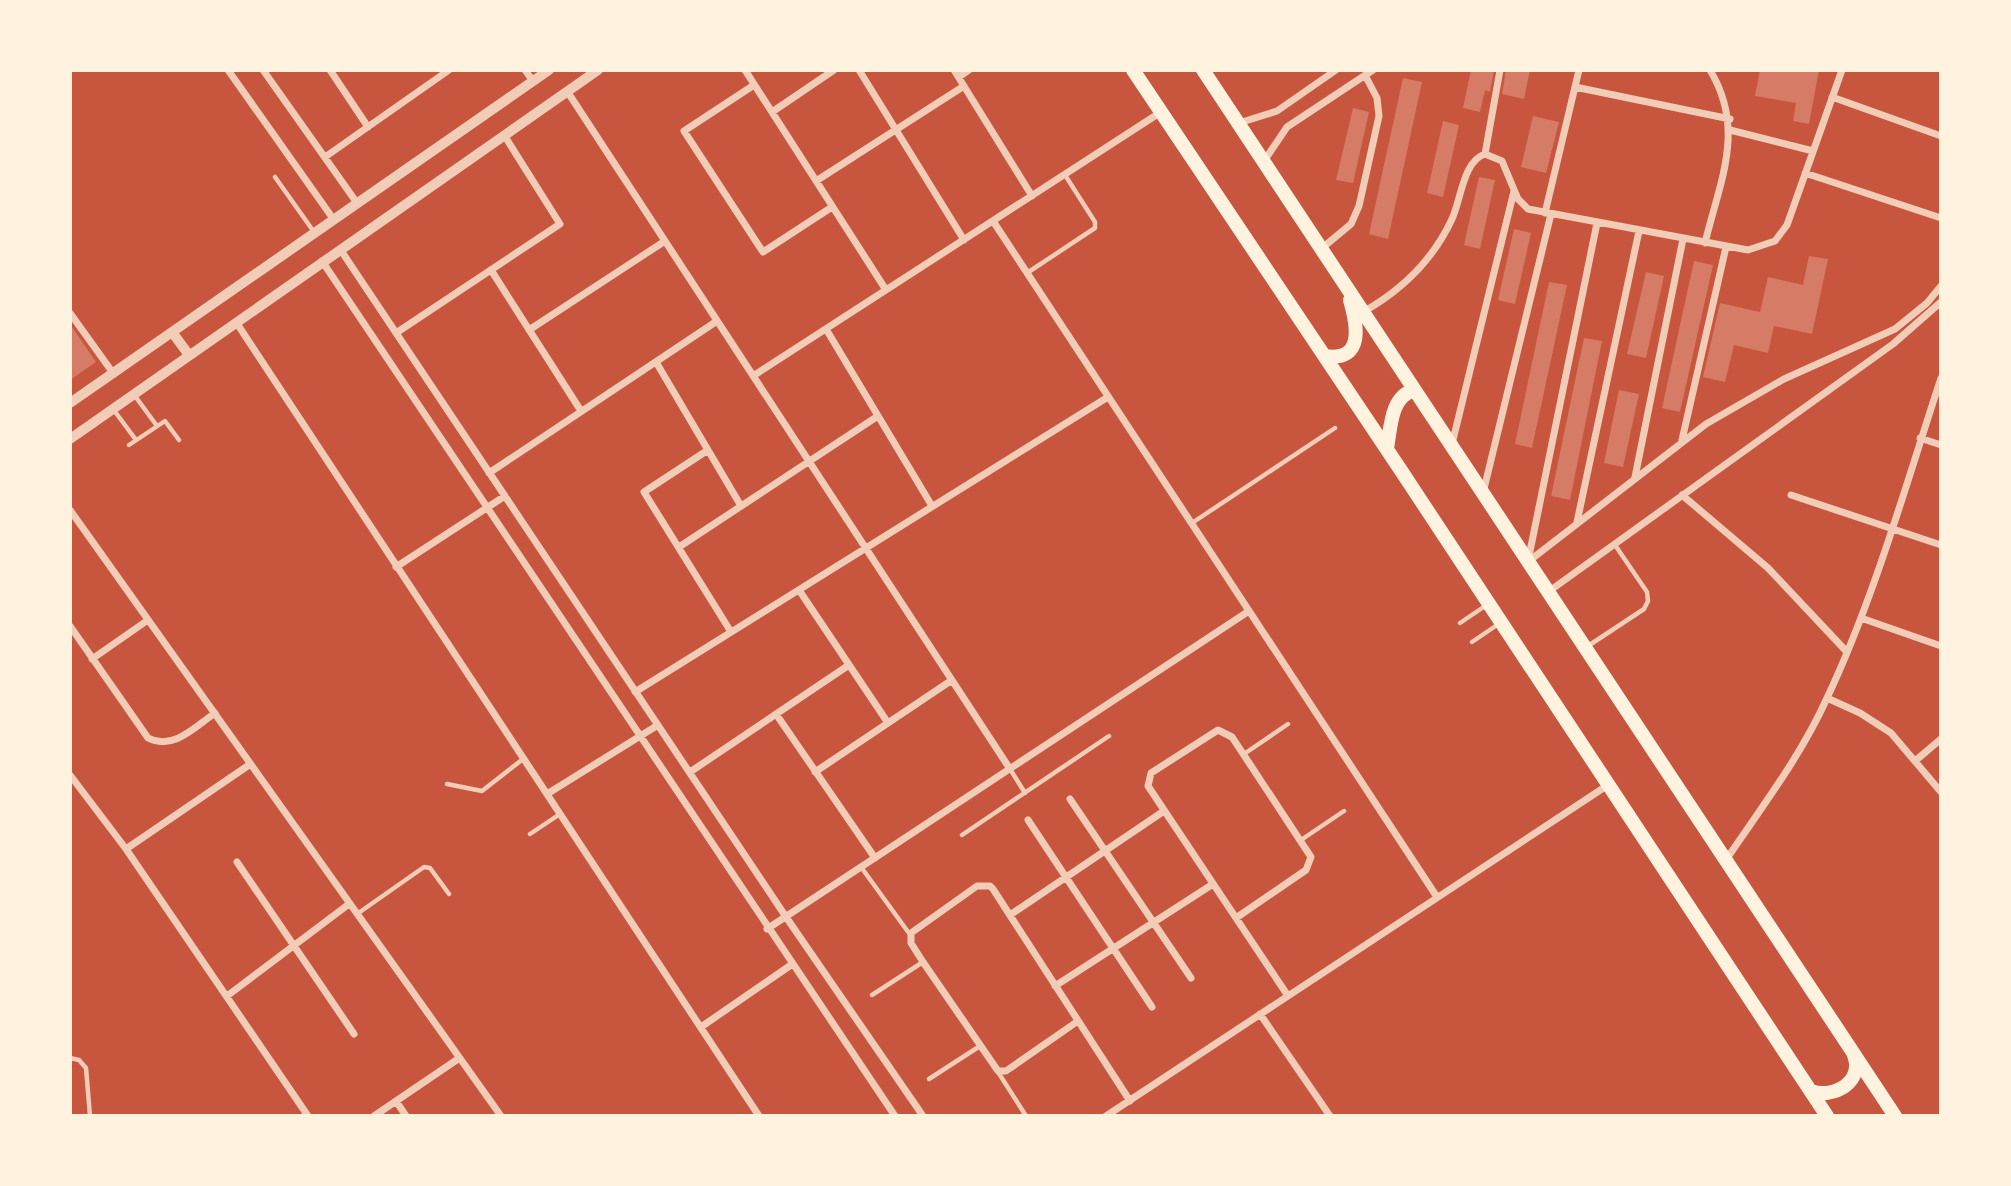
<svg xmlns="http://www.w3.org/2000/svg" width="2011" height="1186" viewBox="0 0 2011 1186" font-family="'DM Sans',sans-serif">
<rect width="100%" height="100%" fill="#c8553d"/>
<!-- building -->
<path fill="#d67c66" d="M1471,70h23l-4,22 -5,-2 -5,22 -17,-4z
M1506,70h24l-6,29 -22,-5z
M1760,70h59l-10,54 -16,-3 3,-18 -41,-7z
M1403,78l19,4 -34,157 -19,-5z
M1353,108l16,4 -16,71 -17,-3z
M1533,116l26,6 -13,51 -25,-6z
M1443,121l16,4 -16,72 -16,-4z
M1479,177l16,3 -15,69 -16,-4z
M1514,229l17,4 -16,71 -17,-4z
M1809,256l19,3 -16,75 -38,-8 -6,27 -34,-8 -9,37 -22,-5 17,-74 40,9 8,-35 35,8z
M1694,261l19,4 -33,147 -18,-4z
M1646,272l18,4 -18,82 -19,-4z
M1549,282l18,3 -35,163 -17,-4z
M70,324l26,38 -26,18z
M1584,338l18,3 -32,159 -19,-4z
M1619,390l20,4 -16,73 -19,-4z"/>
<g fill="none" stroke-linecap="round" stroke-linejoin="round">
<!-- service -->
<path stroke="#f1ccb7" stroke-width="4.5" d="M275,177l39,55
M1027,273l68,-45v-6l-30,-47
M135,396l22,30
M113,409l23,31
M129,445l36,-24 14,19
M1192,523l143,-95
M1460,623l28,-19
M1472,642l28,-19
M1588,646l56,-37 4,-8 -1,-9 -32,-47
M1244,754l44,-30
M1010,769l15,24
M447,784l35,7 41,-32
M530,834l30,-20
M962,835l147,-99
M1301,840l43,-29
M861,867l50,69
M357,914l67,-47 6,1 19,26
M872,995l51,-33
M70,1058l9,2 7,8 4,48
M998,1072l28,44
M929,1079l51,-33"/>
<!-- minor -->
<path stroke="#f1ccb7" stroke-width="7" d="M228,70l106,150
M263,70l94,133
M330,70l38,57
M525,70l8,11
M745,70l141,220
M859,70l105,170
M954,70l78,126
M959,77l10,-7
M754,85l-70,46 79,121 69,-45
M1575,87l155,32
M567,91l443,678
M1832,97l109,39
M772,112l62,-42
M1239,123l38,-12 59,-41
M1730,130l83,21
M1485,154l15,-84
M325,157l124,-87
M1264,161l23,-34 86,-57
M1805,173l136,45
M816,181l148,-95
M1545,213l34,-143
M993,221l444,676
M1705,243c15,-63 41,-113 5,-173
M340,249l446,668 137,199
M1321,249l30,-25 8,-18 20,-90 -2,-18 -12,-23
M322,261l573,855
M491,270l90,141
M1363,312c39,-22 70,-52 89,-93 9,-19 11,-58 33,-65l17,7 16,38 10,10 220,41 27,-9 12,-16 55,-155
M70,313l43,60
M236,322l523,794
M826,329l106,177
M529,330l136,-89
M396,333l164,-109 -56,-89
M656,362l85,144
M753,376l408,-264
M1920,438l21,7
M1682,440l44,-193
M1452,444l62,-253
M708,450l-64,42 87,140
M489,473l228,-152
M1635,477l48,-238
M1483,493l68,-279
M1682,495l86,73 79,84
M1791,495l150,50
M70,510l431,606
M1577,522l62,-291
M679,547l199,-131
M1528,561l69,-338
M1529,561l177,-137 78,-45 111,-50 32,-26 14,-17
M396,567l109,-71
M799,590l89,133
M1548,592l345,-248 48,-42
M1861,618l80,28
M70,626l78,112c25,13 47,-11 67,-25
M92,659l56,-39
M635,692l473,-295
M1827,698l33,15 31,20 50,59
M776,714l99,144
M1915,761l26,-22
M690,772l159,-107
M815,772l137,-92
M70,775l56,74 182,267
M547,794l111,-69
M1070,799l121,179
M1028,820l124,187
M126,849l123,-84
M1726,860c35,-52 75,-104 101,-162 48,-102 79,-214 114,-320
M237,862l117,172
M1010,915l154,-104
M1236,918l70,-48 5,-13 -79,-120 -14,-7 -67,43 -3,13 140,210
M767,929l482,-318
M1055,986l158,-102
M227,996l122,-92
M1260,1014l70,102
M1078,1021l-72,50h-8l-75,-109 -12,-19v-10l66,-47h13l3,3 137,212
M701,1027l90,-62
M396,1101l10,15
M374,1116l84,-57
M1106,1116l502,-331"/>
<!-- tertiary -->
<path stroke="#f1ccb7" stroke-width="10" d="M172,332l17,23
M70,403l479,-333
M70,439l528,-369"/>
<!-- primary -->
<path stroke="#fff3e0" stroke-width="14" d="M1133,70l267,399 427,647
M1203,70l692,1046
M1325,356c40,6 32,-32 25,-56
M1387,448c4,-20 3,-51 27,-58
M1811,1091c23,8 53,-9 43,-36"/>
</g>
<!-- border -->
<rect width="2011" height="1186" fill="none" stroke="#fff3e0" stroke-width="144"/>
</svg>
